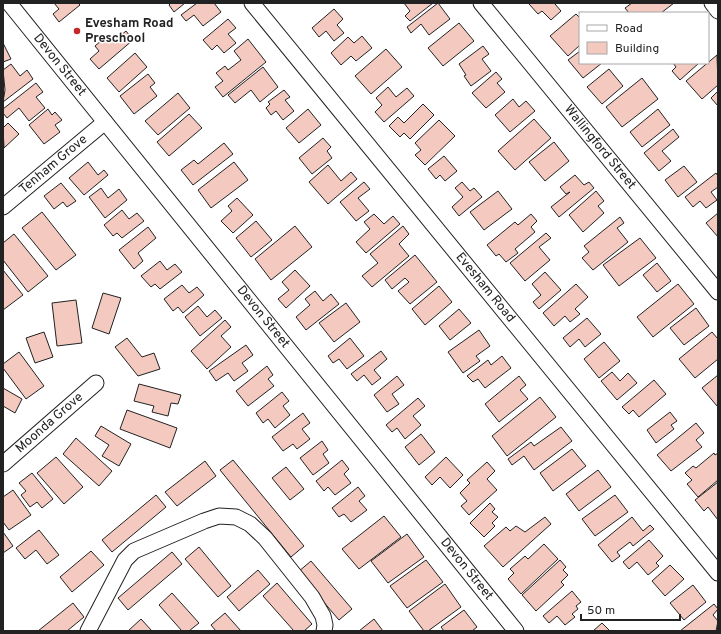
<svg xmlns="http://www.w3.org/2000/svg" width="721" height="634" viewBox="0 0 721 634" font-family="Overpass,sans-serif">
<rect width="100%" height="100%" fill="#fff"/>
<!-- building -->
<path fill="#f3c9c0" stroke="#222" d="M54,3h24l2,2 -21,17 -6,-8 6,-5z
M171,3h14l-11,9 -5,-7z
M197,3h17l7,9 -18,14 -9,-11 -8,6 -5,-6z
M404,3h29l-23,18 -5,-5 5,-5z
M438,3l12,16 -21,16 -8,-11 -10,9 -4,-6z
M531,3h25l-1,1 6,7 -10,9 -9,-9 -4,3 -9,-10z
M632,3h42l-13,10h-32l-4,-5z
M334,9l9,10 -6,6 7,8 -10,8 -8,-10 -7,6 -7,-9z
M576,14l4,4v27l-12,11 -18,-20z
M228,19l8,9 -8,6 8,9 -12,10 -7,-8 -5,5 -9,-10z
M459,23l15,18 -31,25 -15,-18z
M126,31l7,9 -34,29 -9,-10 9,-8 -4,-5 14,-12 5,7z
M362,36l10,12 -16,13 -5,-5 -10,9 -10,-12 17,-16 6,6z
M248,39l18,23 -43,35 -8,-10 8,-6 -7,-8 9,-7 3,4 13,-10 -7,-9z
M3,43l8,16 -8,3z
M483,46l6,8 -7,5 9,12 -20,15 -7,-10 2,-1 -7,-11z
M386,49l16,18 -31,27 -16,-18z
M580,51v12h22l-19,15 -15,-18z
M135,53l12,14 -28,25 -12,-14z
M717,55l1,30 -16,14 -16,-18z
M673,63h26l-19,17 -8,-9 4,-4z
M11,64l9,12 7,-6 6,9 -30,23 2,-12 -2,-20z
M263,67l15,20 -18,15 -9,-12 -16,13 -7,-8z
M609,69l14,17 -21,18 -15,-17z
M496,72l6,7 -5,4 8,9 -19,16 -14,-15z
M148,74l7,9 -5,4 7,9 -23,18 -14,-18z
M642,78l16,21 -36,28 -16,-20z
M36,83l7,9 -7,5 9,11 -16,13 -10,-13 -12,10 -4,-5v-4z
M388,87l8,10 11,-9 7,8 -30,26 -9,-10 7,-7 -6,-7z
M284,90l6,7 -5,3 9,11 -11,9 -7,-9 -5,4 -5,-7 4,-4 -2,-2z
M718,91v15l-7,-8z
M178,93l12,15 -32,27 -13,-14z
M513,99l6,8 7,-6 9,10 -25,21 -15,-17z
M423,104l11,11 -24,24 -6,-6 -4,4 -11,-11 9,-9 6,6z
M48,109l4,6 3,-3 7,8 -7,5 5,7 -16,12 -15,-19z
M308,109l13,16 -22,18 -13,-15z
M658,109l12,16 -28,22 -12,-15z
M189,114l13,14 -33,28 -12,-14z
M534,119l17,19 -36,32 -17,-19z
M439,120l16,16 -30,29 -10,-10 6,-5 -6,-7z
M8,123l11,11 -15,14 -1,-20z
M673,129l6,8 -17,14 9,10 -12,10 -15,-18z
M323,138l8,9 -4,4 5,7 -20,16 -13,-16z
M554,142l15,19 -24,20 -16,-19z
M224,143l9,11 -40,31 -12,-15 13,-10 4,4z
M444,156l13,15 -12,10 -5,-6 -4,4 -8,-10z
M88,162l10,13 6,-5 4,5 -24,20 -15,-17z
M234,162l14,18 -37,28 -13,-18z
M328,165l13,16 10,-9 6,7 -29,25 -19,-22z
M684,166l13,16 -19,15 -13,-17z
M716,173l2,3v11l-7,5 6,8 -11,8 -6,-7 -7,6 -8,-10z
M575,175l9,10 5,-3 5,6 -35,29 -8,-10 19,-15 -4,2 -6,-7z
M364,182l6,7 -12,9 11,13 -13,10 -16,-19z
M462,182l8,9 4,-3 8,9 -23,19 -7,-9 11,-10 -8,-9z
M61,183l15,18 -9,6 -4,-5 -9,7 -10,-13z
M101,188l7,10 11,-9 8,11 -22,18 -16,-21z
M498,191l14,18 -28,21 -14,-18z
M596,191l8,10 -6,5 6,7 -21,19 -14,-17z
M237,198l16,17 -20,18 -12,-12 11,-10 -4,-5z
M122,210l7,9 8,-6 7,8 -22,17 -5,-5 -4,3 -9,-11z
M42,212l34,43 -20,15 -34,-42z
M718,213v24l-12,-14z
M374,214l10,10 9,-8 7,8 -34,29 -10,-11 14,-13 -6,-7z
M531,214l6,7 -6,6 4,5 -20,17 3,4 -12,9 -7,-8 -3,2 -9,-11 28,-23 3,3z
M620,217l4,6 -7,5 11,14 -35,28 -11,-12 7,-6 -5,-6z
M256,221l16,19 -21,17 -15,-19z
M295,226l17,21 -41,33 -16,-21z
M403,226l6,8 -10,10 10,12 -37,31 -10,-11 16,-13 -8,-9z
M148,227l8,11 -18,15 5,8 -9,8 -15,-19z
M546,233l5,5 -12,9 11,13 -25,21 -15,-18z
M14,234l34,42 -20,16 -25,-32v-17z
M640,238l16,20 -37,28 -16,-21z
M415,255l22,27 -27,22 -12,-13 11,-9 -4,-4 -13,11 -7,-9z
M160,261l7,9 8,-6 7,8 -22,17 -5,-5 -4,3 -10,-11z
M657,263l14,18 -14,11 -14,-17z
M3,270l20,25 -20,15z
M295,270l15,16 -24,22 -8,-9 11,-9 -7,-8z
M545,272l16,18 -22,19 -6,-7 8,-7 -9,-11z
M576,284l12,13 -13,12 5,5 -10,8 -5,-6 -11,10 -11,-13z
M678,284l16,20 -41,33 -16,-20z
M182,285l7,8 8,-6 7,8 -21,18 -5,-6 -5,4 -9,-12z
M439,286l13,16 -27,23 -13,-16z
M315,291l8,10 8,-7 8,10 -33,26 -10,-13 14,-12 -5,-6z
M103,293l18,5 -12,36 -17,-6z
M76,300l6,43 -25,3 -5,-43z
M346,303l14,19 -26,20 -15,-19z
M198,306l9,11 8,-7 7,8 -22,18 -15,-19z
M696,308l13,18 -25,19 -14,-17z
M459,309l12,14 -21,17 -11,-14z
M587,318l14,16 -16,13 -6,-8 -9,8 -7,-9z
M225,320l6,7 -10,9 10,11 -24,22 -16,-18z
M479,330l11,16 -14,10 4,5 -17,12 -15,-21z
M44,332l9,25 -18,6 -9,-25z
M712,332l6,7v20l-23,19 -16,-19z
M127,338l15,19 12,-4 6,16 -22,7 -23,-29z
M350,338l14,18 -17,13 -8,-10 -6,4 -5,-7z
M604,342l16,19 -21,17 -15,-19z
M246,345l7,10 -11,8 6,8 -14,10 -6,-8 -12,8 -7,-10z
M381,351l6,8 -13,11 7,8 -9,7 -8,-10 -7,6 -6,-7z
M19,352l25,34 -18,13 -23,-31v-4z
M502,356l9,12 -26,20 -7,-9 -5,3 -6,-6 21,-16 3,5z
M267,366l6,9 -5,4 6,7 -26,20 -12,-15z
M612,372l8,9 8,-8 9,10 -20,17 -16,-19z
M718,375v30l-1,1 -15,-18z
M397,376l7,9 -12,9 7,10 -12,8 -13,-17z
M519,376l7,9 -6,5 8,9 -29,23 -14,-18z
M654,380l12,14 -27,23 -6,-7 -4,4 -7,-7z
M139,384l42,11 -3,9 -7,-1 -3,13 -16,-4 2,-6 -20,-5z
M3,388l19,11 -7,14 -12,-7z
M282,392l7,9 -6,5 7,9 -15,13 -7,-9 -5,4 -7,-10z
M540,397l16,20 -49,39 -15,-20z
M418,398l7,8 -12,10 8,9 -16,14 -8,-11 -5,4 -6,-7z
M127,410l50,18 -7,20 -50,-19z
M670,412l7,9 -6,4 3,4 -18,14 -9,-13z
M303,413l7,10 -8,6 8,10 -13,10 -4,-5 -10,7 -11,-14z
M696,423l8,10 -8,7 6,7 -31,24 -14,-16z
M101,426l30,18 -12,22 -17,-10 7,-11 -14,-9z
M561,427l11,14 -38,29 -10,-14 -12,9 -4,-6 23,-17 3,4z
M421,434l14,18 -16,13 -14,-18z
M76,438l36,33 -13,15 -36,-32z
M322,441l6,9 -5,4 6,9 -16,12 -13,-17z
M572,449l14,17 -33,25 -13,-18z
M714,453l1,2 3,-2v27l-20,17 -11,-13 5,-4 -7,-7 8,-7 3,2z
M56,457l27,30 -19,17 -27,-31z
M446,457l17,18 -13,13 -10,-11 -8,8 -7,-8z
M233,460l71,86 -13,11 -71,-87z
M342,460l7,9 -5,5 7,9 -16,12 -7,-8 -4,4 -8,-10z
M205,461l11,15 -39,30 -12,-14z
M487,462l8,9 -8,8 10,11 -28,25 -8,-9 6,-5 -7,-8 10,-10 -3,-3z
M286,467l18,22 -14,11 -18,-22z
M598,470l13,17 -32,24 -13,-17z
M32,473l21,26 -11,9 -5,-6 -7,5 -9,-12 5,-4 -7,-8z
M718,482v38l-10,-13 -4,4 -9,-11z
M358,487l7,9 -6,5 8,9 -16,12 -7,-8 -5,3 -7,-9z
M13,490l18,25 -22,15 -6,-8v-25z
M156,495l10,12 -54,45 -10,-12z
M615,495l13,17 -33,24 -13,-17z
M490,503l5,6 -3,3 6,5 -6,6 3,3 -11,11 -14,-14z
M384,516l17,21 -42,32 -17,-20z
M545,517l6,7 -48,43 -19,-21 22,-19 4,4 6,-5 9,6z
M632,517l11,14 7,-6 4,4 -21,17 -3,-4 -13,10 3,4 -8,6 -14,-17z
M39,530l20,25 -12,9 -11,-14 -11,9 -9,-11z
M3,532l10,14 -10,7z
M407,534l17,23 -36,26 -17,-22z
M649,540l14,16 -7,7 3,3 -11,9 -11,-13 -8,7 -6,-7z
M544,544l14,15 -37,35 -13,-15 6,-6 -4,-4 15,-13 3,3z
M199,547l32,39 -13,11 -33,-38z
M91,551l13,14 -32,27 -12,-15z
M172,552l10,12 -54,46 -10,-12z
M426,560l17,22 -36,26 -17,-22z
M560,560l6,7 -3,3 5,5 -7,7 3,3 -28,26 -14,-16z
M311,561l41,48 -13,11 -41,-48z
M670,565l14,14 -19,17 -13,-15z
M258,570l12,14 -31,27 -12,-14z
M277,583l35,41 -8,7h-10l-31,-35z
M445,584l16,23 -33,24h-4l-15,-20z
M693,585l13,17 -22,18 -14,-17z
M572,591l9,11 -5,4 2,3 -6,5 3,3 -10,8 -8,-9 -8,7 -6,-7z
M172,593l27,30 -10,8h-7l-23,-26z
M73,603l11,14 -17,14h-29z
M714,604l4,5 -5,6 5,6 -2,10h-36z
M464,610l13,17 -5,4h-28l-3,-4z
M225,613l16,18h-25l-5,-6z
M141,619l11,12h-24z
M374,619l9,12h-24z
M602,623l7,7 -1,1h-15z"/>
<g fill="none" stroke-linecap="round" stroke-linejoin="round">
<defs>
<g id="minor">
<path id="s1" d="M9,3l507,628"/>
<path id="s2" d="M252,3l466,570"/>
<path id="s3" d="M481,3l237,289"/>
<path d="M712,3l6,8"/>
<path id="s4" d="M3,207l102,-85"/>
<path id="s5" d="M3,464l93,-81"/>
<path d="M88,631l37,-71 9,-9 70,-30 15,-5 17,1 14,7 15,14 47,59 11,19 2,9 -1,6"/>
</g>
</defs>
<!-- minor casing -->
<use href="#minor" stroke="#222" stroke-width="17"/>
<!-- minor -->
<use href="#minor" stroke="#fff" stroke-width="15"/>
</g>
<!-- markers -->
<circle fill="#c62828" stroke="#fff" stroke-width="1.5" cx="77" cy="31" r="4"/>
<g text-anchor="middle" dominant-baseline="central" stroke-width="3" stroke-linejoin="round" paint-order="stroke">
<!-- poi labels -->
<g font-size="13" font-weight="bold" fill="#222" stroke="#fff" text-anchor="start">
<text x="85" y="24">Evesham Road<tspan x="85" dy="15">Preschool</tspan></text>
</g>
<!-- street labels -->
<g font-size="13" fill="#222" stroke="#fff">
<text stroke="none"><textPath href="#s1" startOffset="80">Devon Street</textPath></text>
<text stroke="none"><textPath href="#s3" startOffset="187">Wallingford Street</textPath></text>
<text stroke="none"><textPath href="#s4" startOffset="66">Tenham Grove</textPath></text>
<text stroke="none"><textPath href="#s2" startOffset="368">Evesham Road</textPath></text>
<text stroke="none"><textPath href="#s1" startOffset="404">Devon Street</textPath></text>
<text stroke="none"><textPath href="#s5" startOffset="62">Moonda Grove</textPath></text>
<text stroke="none"><textPath href="#s1" startOffset="728">Devon Street</textPath></text>
</g>
</g>
<!-- border -->
<rect width="721" height="634" fill="none" stroke="#222222" stroke-width="8"/>
<!-- legend -->
<rect x="579" y="12" width="130" height="52" fill="#ffffff" stroke="#a7a7a7"/>
<rect x="587" y="25" width="20" height="6" fill="#ffffff" stroke="#a7a7a7"/>
<text x="615" y="32" font-size="12" fill="#222222">Road</text>
<rect x="587" y="42" width="20" height="12" fill="#f3c9c0" stroke="#a7a7a7"/>
<text x="615" y="52" font-size="12" fill="#222222">Building</text>
<!-- scale -->
<path d="M581 614v6h99v-6" fill="none" stroke="#222222" stroke-width="2"/>
<text x="587" y="614" font-size="12" fill="#222222" stroke="#ffffff" stroke-width="3" paint-order="stroke">50 m</text>
</svg>
